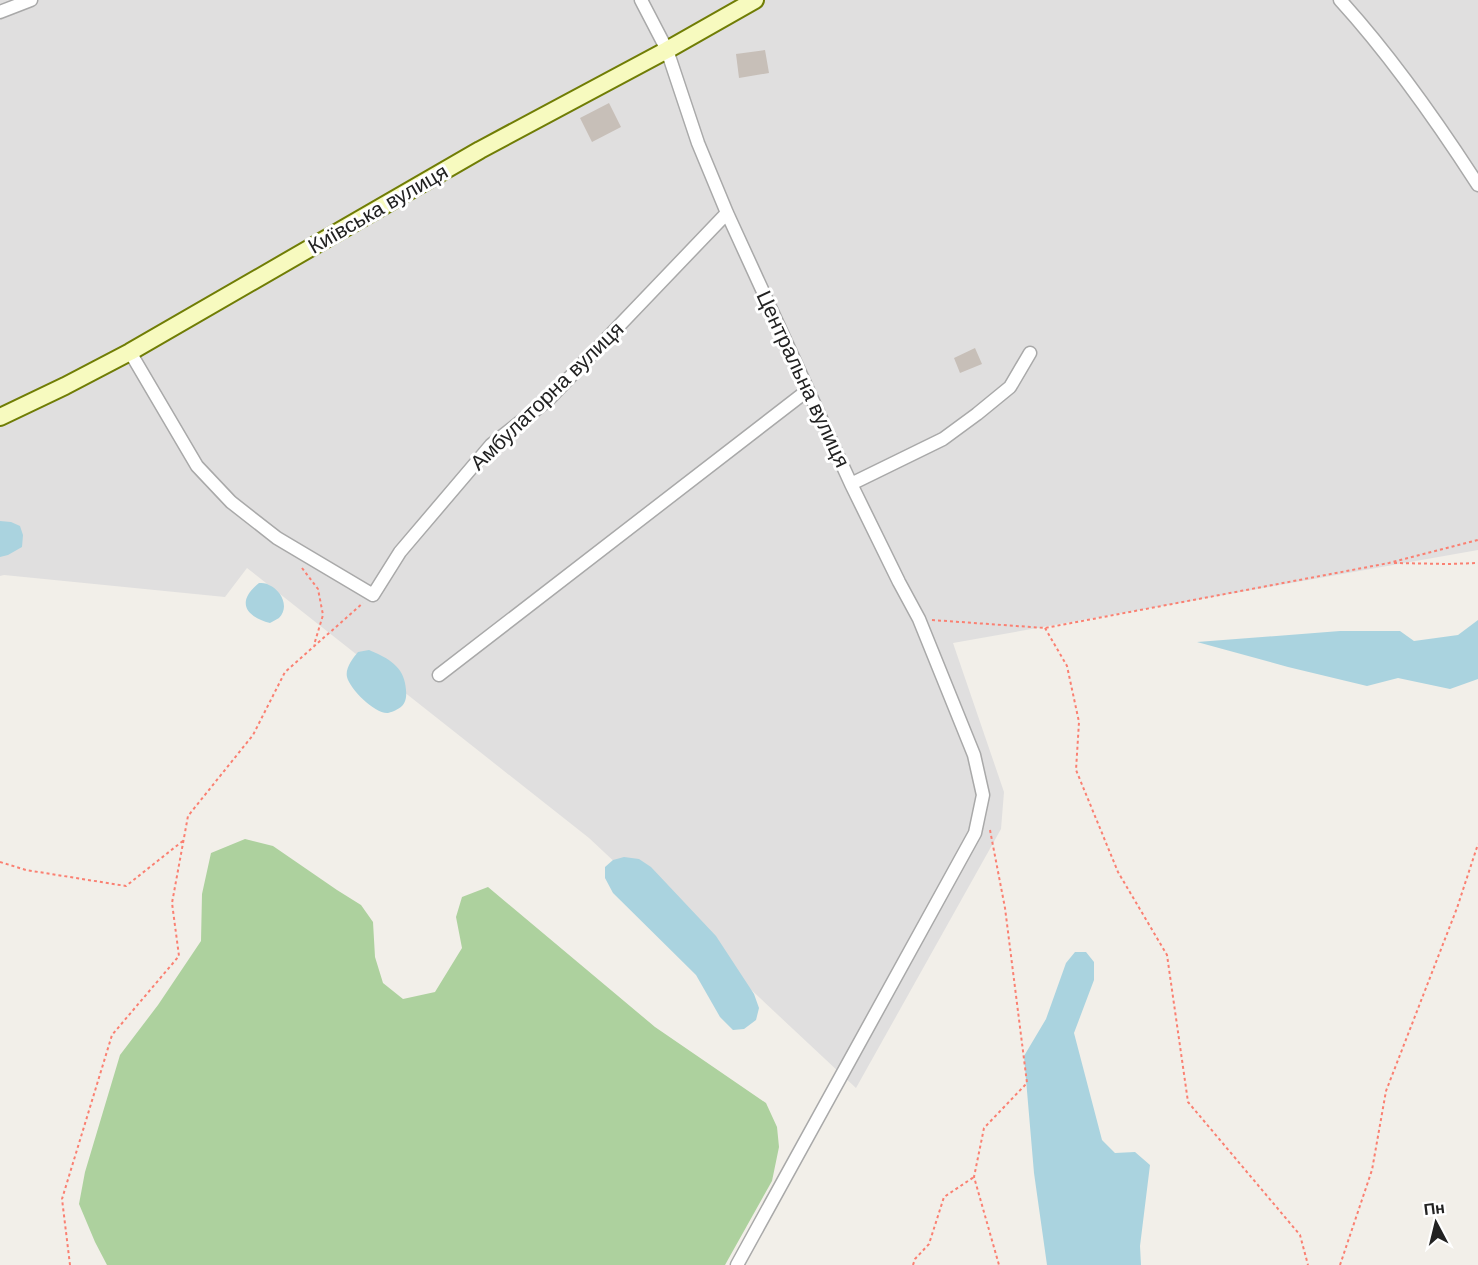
<svg xmlns="http://www.w3.org/2000/svg" width="1478" height="1265" viewBox="0 0 1478 1265" font-family="'DM Sans',sans-serif">
<rect width="100%" height="100%" fill="#f2efe9"/>
<!-- residential -->
<path fill="#e0dfdf" d="M0,0h1478v550l-525,93 51,149 -3,37 -145,259 -267,-250 -342,-270 -22,29 -221,-22 -4,1z"/>
<!-- forest -->
<path fill="#add19e" d="M245,839l28,7 64,44 24,15 12,17 2,35 8,26 20,16 32,-7 27,-44 -6,-31 6,-20 26,-10 167,140 111,76 11,24 2,20 -7,34 -47,84h-618l-12,-23 -16,-38 6,-32 35,-117 38,-50 43,-64 1,-47 9,-41z"/>
<!-- water -->
<path fill="#aad3df" d="M0,521l11,1 9,4 3,9 -1,12 -14,8 -8,2z
M259,583c3,0 7,0 10,2 12,5 21,22 10,33 -3,2 -6,3 -9,5 -25,-7 -34,-21 -11,-40z
M1478,620v59l-28,10 -52,-11 -31,8 -79,-19 -91,-25 143,-11h60l14,10 44,-6z
M369,650c15,6 33,15 36,33 2,11 3,22 -9,27 -2,1 -7,3 -9,3 -13,0 -37,-24 -40,-36 -2,-9 6,-19 11,-25z
M624,857l15,2 12,8 65,69 38,58 5,14 -3,12 -12,9 -11,1 -13,-13 -24,-42 -83,-82 -8,-15v-11l8,-7z
M1075,952h11l8,10v18l-20,53 28,107 13,13 20,-1 15,13 -10,81 1,19h-94l-13,-92 -10,-117 22,-37 20,-56z"/>
<!-- building -->
<path fill="#c7bfb8" d="M765,50l4,23 -30,5 -3,-24z
M609,103l12,24 -29,15 -12,-24z
M975,348l7,16 -22,9 -6,-15z"/>
<g fill="none" stroke-linecap="round" stroke-linejoin="round">
<defs>
<path id="street" d="M641,0l26,50 31,93 29,70 124,271 48,98 20,37 55,136 9,40 -8,38 -238,432
M1340,0c52,57 96,120 138,185
M0,12l31,-12
M130,352l67,114 34,36 46,36 96,57 27,-43 91,-107 57,-45 179,-187
M851,484l92,-45 34,-25 33,-27 20,-34
M439,675l369,-285"/>
<path id="secondary" d="M0,417l65,-31 65,-34 350,-202 187,-100 88,-50"/>
</defs>
<!-- street casing -->
<use href="#street" stroke="#a9a9a9" stroke-width="15"/>
<!-- secondary casing -->
<use href="#secondary" stroke="#707d05" stroke-width="20"/>
<!-- path -->
<path stroke="#fa8072" stroke-width="2" stroke-dasharray="3 3" stroke-linecap="butt" d="M1394,563l54,1 30,-1
M302,568l16,21 5,26 -9,30
M932,620l113,8 344,-65 89,-23
M1045,628l22,38 12,56 -3,48 42,102 49,83 21,147 112,133 8,30
M990,830l15,78 22,175 -43,45 -10,49 25,88
M0,862l26,8 100,16 58,-46
M70,1265l-8,-66 50,-164 67,-79 -7,-53 16,-87 65,-81 32,-63 78,-69
M913,1265l2,-6 14,-15 15,-47 30,-20
M1340,1265l32,-95 14,-79 71,-183 21,-64"/>
<!-- street -->
<use href="#street" stroke="#fff" stroke-width="12"/>
<!-- secondary -->
<use href="#secondary" stroke="#f7fabf" stroke-width="16"/>
</g>
<g text-anchor="middle" dominant-baseline="central" stroke-width="6" stroke-linejoin="round" paint-order="stroke">
<!-- street labels -->
<g font-size="21" fill="#222" stroke="#fff">
<text transform="translate(378 209) rotate(-30)">Київська вулиця</text>
<text transform="translate(803 379) rotate(65)">Центральна вулиця</text>
<text transform="translate(547 396) rotate(-44)">Амбулаторна вулиця</text>
</g>
</g>
<!-- north arrow -->
<g transform="translate(1436 1223) rotate(353)" stroke="#ffffff" stroke-width="4.5" paint-order="stroke">
<path d="M0-4.5L10 22L0 15L-10 22Z" fill="#222222"/>
<text y="-9" font-size="16" font-weight="bold" text-anchor="middle" fill="#222222">Пн</text>
</g>
</svg>
